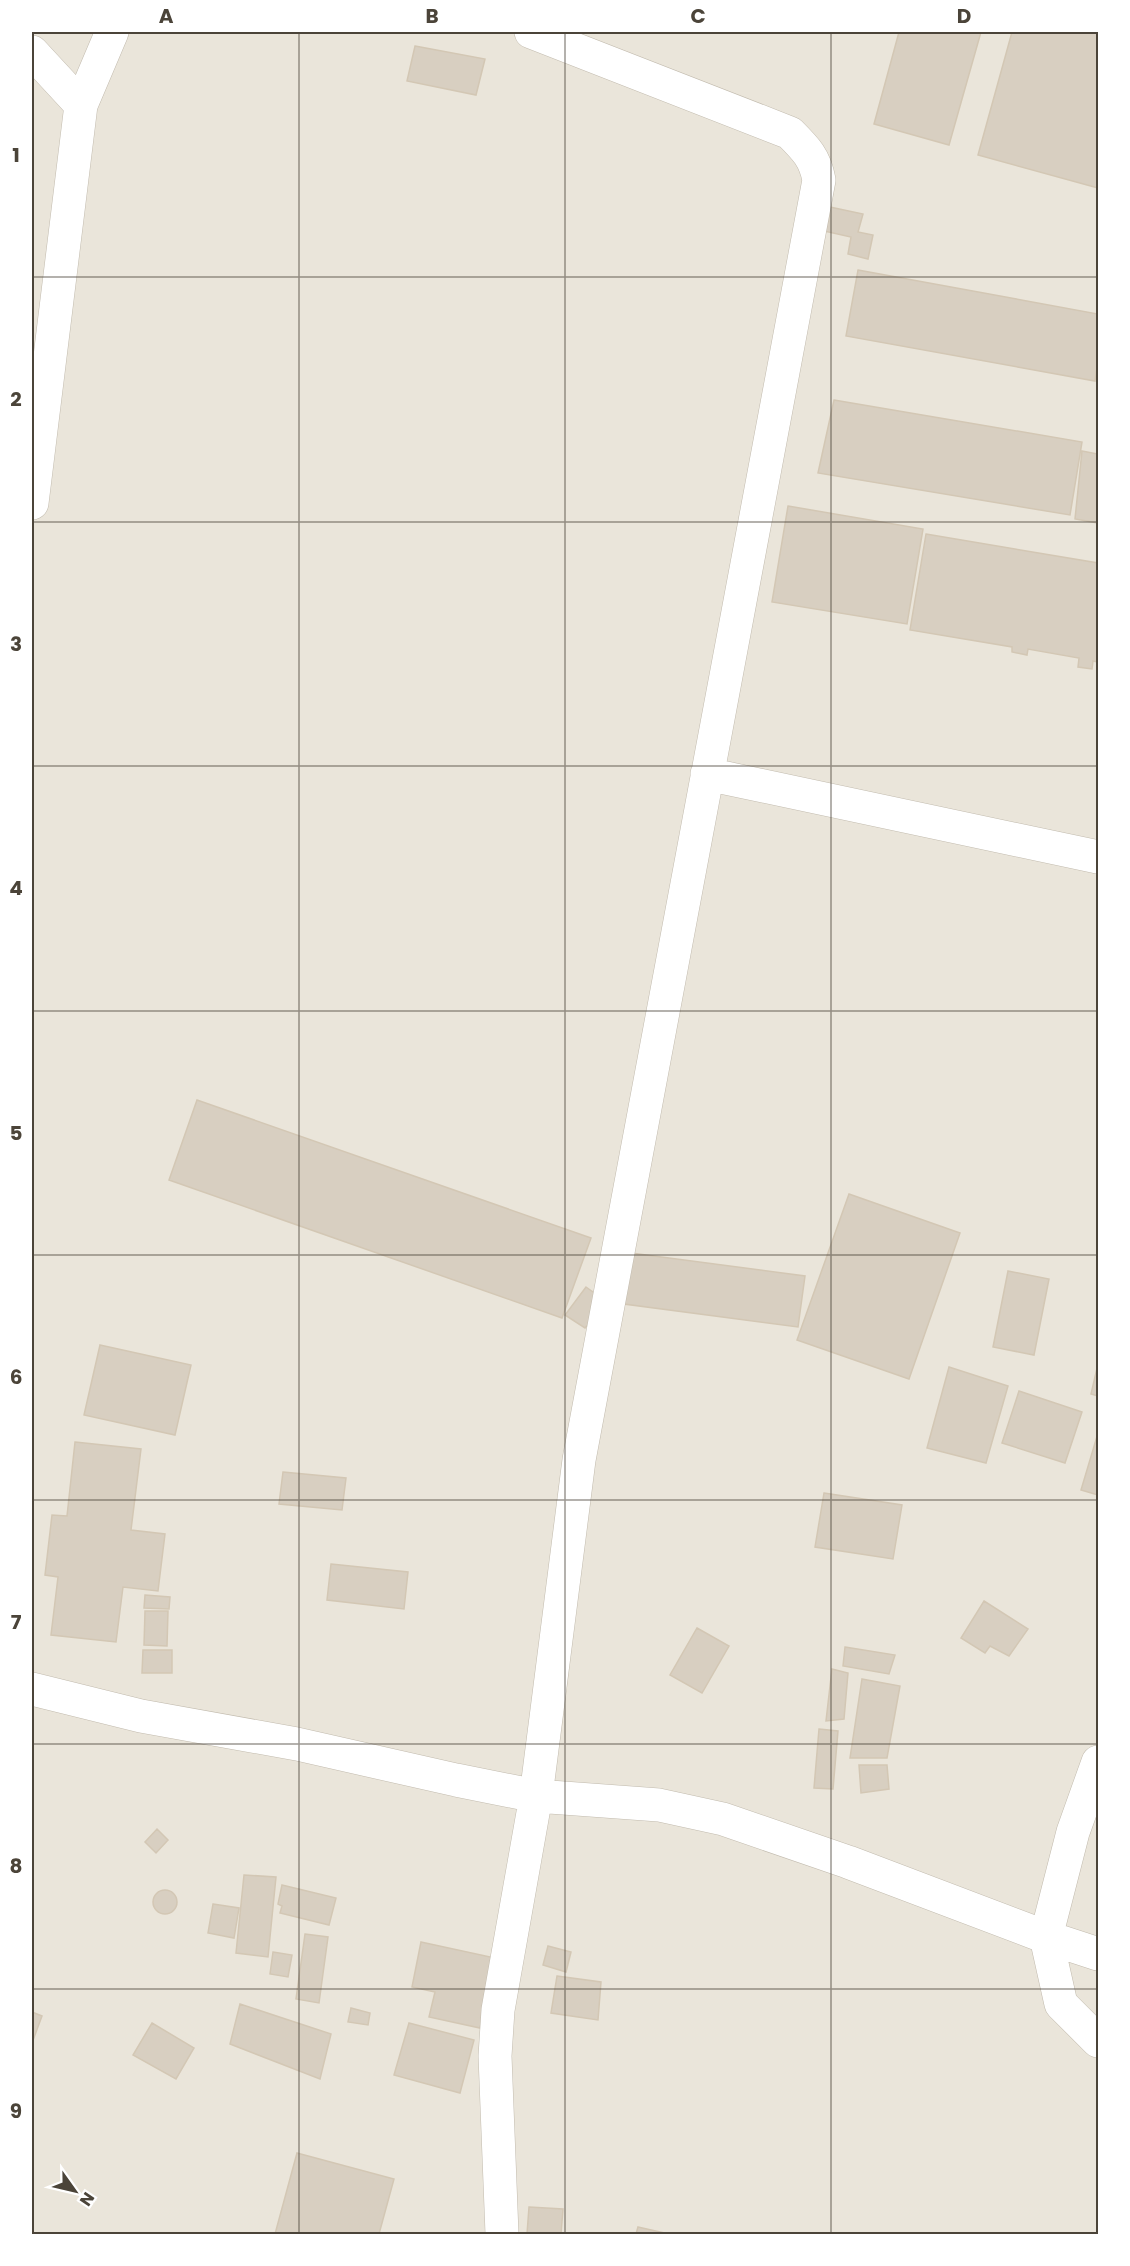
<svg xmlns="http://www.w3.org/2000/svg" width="1130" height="2266" viewBox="0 0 1130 2266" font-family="Poppins,sans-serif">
<rect width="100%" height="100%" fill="#f6f3ec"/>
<!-- residential -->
<path fill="#eae5da" d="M32,32h1066v2202h-1066z"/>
<!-- building -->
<path fill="#d8cfc1" stroke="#d3c7b4" stroke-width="1.5" d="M899,32h82l-32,113 -75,-21z
M1012,32h86v156l-120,-33z
M415,46l70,13 -9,36 -69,-14z
M830,207l33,7 -5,18 15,3 -5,24 -20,-5 3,-17 -27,-6z
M858,270l240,44v47l-3,20 -249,-45z
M834,400l248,42 -12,73 -252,-42z
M1082,451l16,3v69l-23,-4z
M788,506l135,23 -16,95 -135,-22z
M926,534l172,29v99l-5,-1 -1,8 -14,-2 1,-9 -51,-9 -1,6 -15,-3v-5l-102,-17z
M197,1100l394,138 -29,80 -393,-138z
M849,1194l111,39 -51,146 -112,-39z
M631,1253l174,23 -7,51 -174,-23z
M1008,1271l41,8 -15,76 -41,-8z
M586,1287l21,15 -22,26 -20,-13z
M100,1345l91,20 -16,70 -91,-20z
M1098,1364v32l-7,-2z
M949,1367l59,19 -22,77 -59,-15z
M1019,1391l63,21 -17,51 -63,-20z
M1098,1433v62l-17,-5z
M75,1442l66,7 -10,81 34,4 -7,57 -35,-4 -7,55 -65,-7 7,-58 -13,-2 7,-60 15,1z
M283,1472l63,6 -4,32 -63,-6z
M824,1493l78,12 -9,54 -78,-12z
M331,1564l77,8 -4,37 -77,-9z
M145,1595l25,2 -1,12 -25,-1z
M984,1601l44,28 -19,27 -19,-10 -5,7 -24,-15z
M145,1611h23l-1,35 -23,-1z
M697,1628l32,18 -27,47 -32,-18z
M845,1647l50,8 -6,19 -46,-8z
M143,1650h29v23h-30z
M832,1669l16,4 -4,46 -18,2z
M862,1679l38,7 -13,72h-37z
M819,1729l19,2 -5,58 -19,-1z
M859,1765h28l2,24 -28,4z
M157,1829l11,11 -12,13 -11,-11z
M244,1875l32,2 -8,80 -32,-4z
M282,1885l54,13 -7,27 -49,-12 2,-7 -4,-2z
M153 1902a12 12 0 1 1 24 0a12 12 0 1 1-24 0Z
M213,1904l26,4 -5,30 -26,-5z
M305,1934l23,3 -9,66 -23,-4z
M421,1942l74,16 -15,70 -51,-11 6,-25 -23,-5z
M548,1946l23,6 -5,20 -23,-7z
M273,1952l19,3 -4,22 -18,-3z
M557,1976l44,6 -3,38 -47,-7z
M240,2004l91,30 -11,45 -90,-35z
M351,2008l19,5 -2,12 -20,-3z
M32,2012l10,4 -10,27z
M152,2023l42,25 -18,31 -43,-24z
M409,2023l65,17 -14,53 -66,-18z
M297,2153l97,26 -15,55h-104z
M529,2207l34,2 -2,25h-34z
M638,2227l31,7h-33z"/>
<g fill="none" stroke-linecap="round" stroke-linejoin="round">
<defs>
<path id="street" d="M32,52l49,53
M32,503l49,-398 31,-73
M707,774l391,83
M32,1689l109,27 156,28 159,36 80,16 123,9 64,14 125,43 198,75 52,17
M1098,1762l-25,70 -27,105 15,67 37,37
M502,2234l-7,-178 3,-46 38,-214 43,-336 240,-1280c-4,-22 -13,-31 -29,-47l-259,-101"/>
</defs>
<!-- street casing -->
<use href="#street" stroke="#c2bbae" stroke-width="34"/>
<!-- street -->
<use href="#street" stroke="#fff" stroke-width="33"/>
</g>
<!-- grid -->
<path fill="none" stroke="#4b4439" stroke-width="1.5" stroke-opacity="0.55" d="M299,32v2202M565,32v2202M831,32v2202M32,277h1066M32,522h1066M32,766h1066M32,1011h1066M32,1255h1066M32,1500h1066M32,1744h1066M32,1989h1066"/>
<!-- border -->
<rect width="1130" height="2266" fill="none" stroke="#ffffff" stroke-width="66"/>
<!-- north arrow -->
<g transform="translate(75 2191) rotate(124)" stroke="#ffffff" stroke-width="4.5" paint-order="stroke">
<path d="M0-4.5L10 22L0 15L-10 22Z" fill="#4b4439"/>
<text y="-9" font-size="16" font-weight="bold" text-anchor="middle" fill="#4b4439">N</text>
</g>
<rect x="33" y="33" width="1064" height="2200" fill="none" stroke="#4b4439" stroke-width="2"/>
<g font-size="20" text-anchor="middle" font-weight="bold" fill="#4b4439">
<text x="166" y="23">A</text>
<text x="432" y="23">B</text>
<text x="698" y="23">C</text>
<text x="964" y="23">D</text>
<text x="16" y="162">1</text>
<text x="16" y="406">2</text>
<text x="16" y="651">3</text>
<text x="16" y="895">4</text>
<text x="16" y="1140">5</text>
<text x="16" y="1384">6</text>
<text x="16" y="1629">7</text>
<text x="16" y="1873">8</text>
<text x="16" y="2118">9</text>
</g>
</svg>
